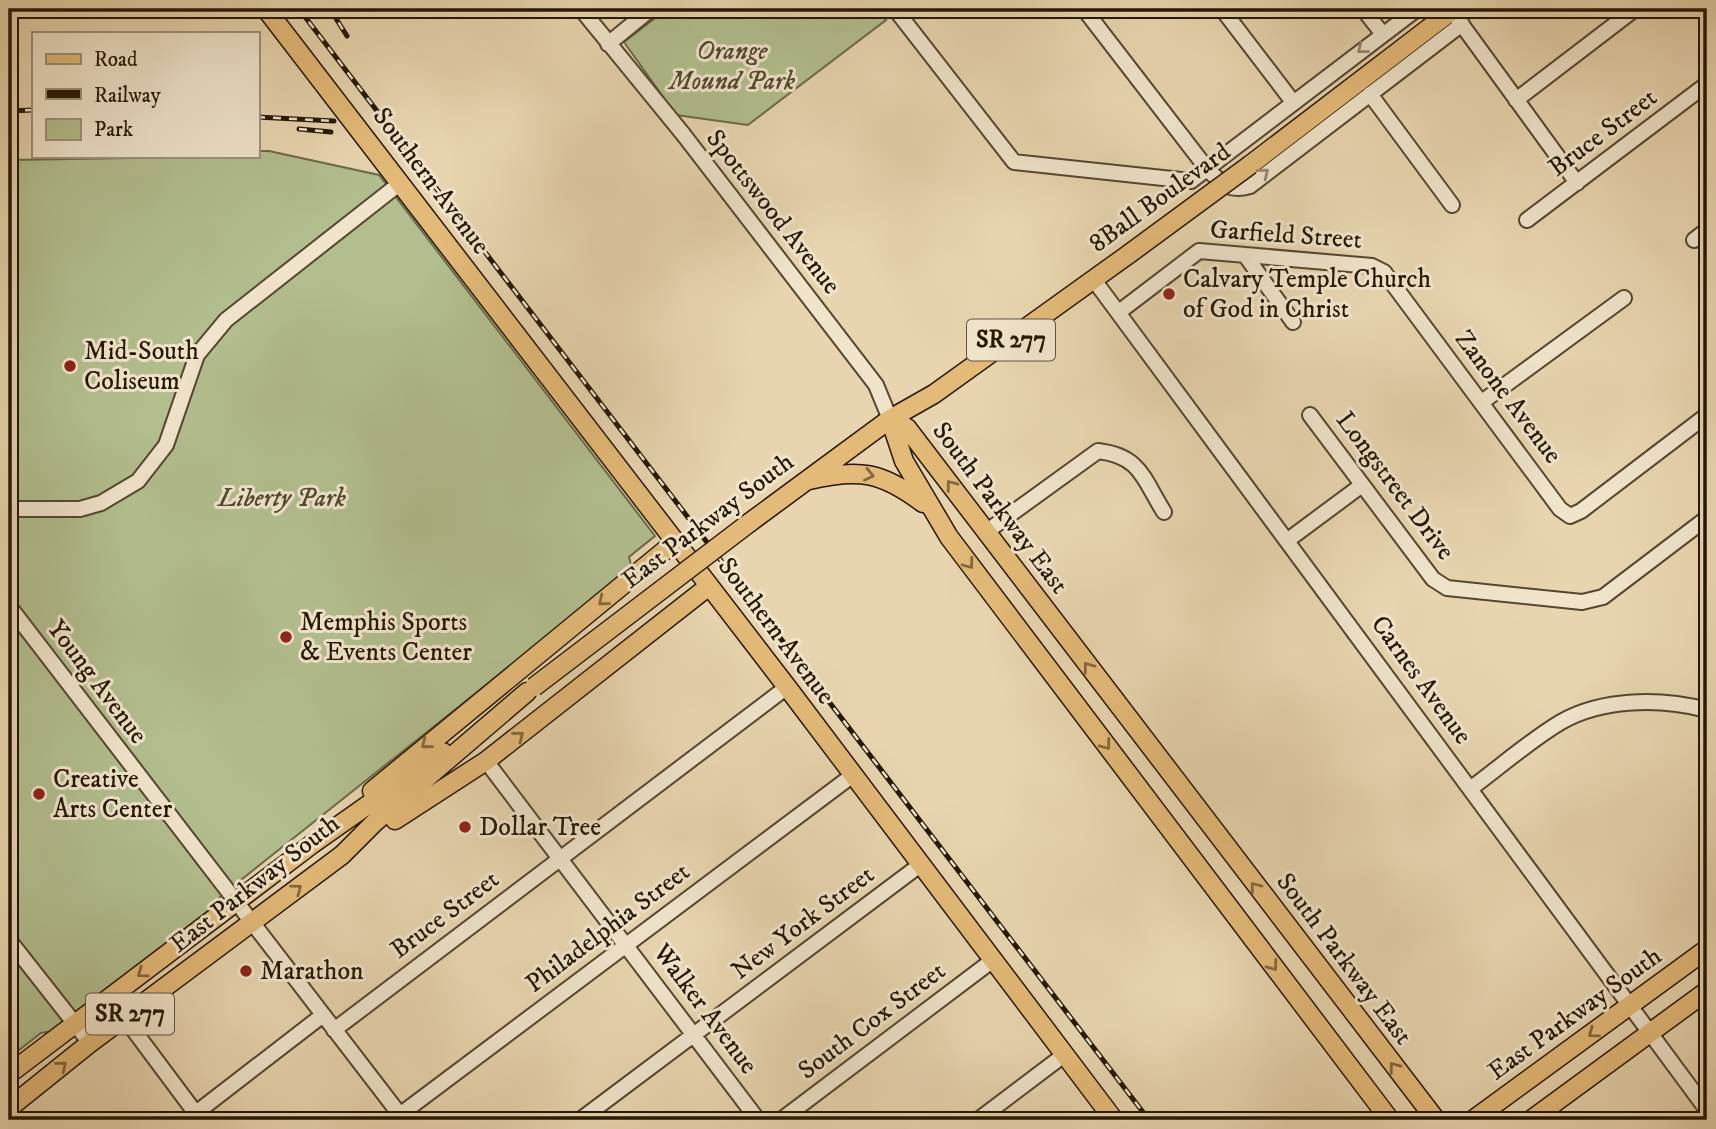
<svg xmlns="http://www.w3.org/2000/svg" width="1716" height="1129" viewBox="0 0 1716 1129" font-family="'IM FELL DW Pica',serif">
<rect width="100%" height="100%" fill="#e8d5af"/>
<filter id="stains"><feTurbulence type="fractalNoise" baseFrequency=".00286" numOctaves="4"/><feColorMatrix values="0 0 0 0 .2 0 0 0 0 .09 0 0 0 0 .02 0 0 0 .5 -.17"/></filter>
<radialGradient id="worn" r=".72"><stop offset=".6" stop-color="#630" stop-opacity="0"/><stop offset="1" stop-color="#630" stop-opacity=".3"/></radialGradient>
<!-- green -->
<path fill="#b2be8e" stroke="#6b6a49" stroke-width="2" d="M667,9h210l9,11 -138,105 -72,-10 -52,-73z
M257,151h12l110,24 276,361 -26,21 3,12 -405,322 -9,8 -1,7 -163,125 -13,2 -32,25v-898l248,-4z"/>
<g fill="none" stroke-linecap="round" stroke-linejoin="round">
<defs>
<path id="minor" d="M581,9l102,125
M895,9l119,153 177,19 226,-172
M1084,9l124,161c15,14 21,22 42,16l212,-162
M1222,9l71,93
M1363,9l19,24
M1457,18l120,165
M608,44l43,-35
M1370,94l82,111
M1516,100l119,-91
M730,195l146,190 14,34
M1527,220l180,-136
M1694,240l13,-10
M1245,255l48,67
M1094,280l613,830
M1119,312l80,-61 173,15 12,6 176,237 10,7 11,-5 126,-96
M1482,402l142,-104
M1310,415l123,164 14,9 135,14 21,-5 104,-79
M9,509h71l21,-6 37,-22 28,-36 31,-90 29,-35 173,-136
M986,532l112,-81c43,5 45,28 66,61
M1288,540l74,-55
M9,606l395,514
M486,761l272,359
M1470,789c30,-22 59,-48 91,-67 42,-24 100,-24 146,-12
M9,940l81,103
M109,997l91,122
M334,1030l453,-343
M196,1113l127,-98
M393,1120l460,-345
M580,1120l340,-255
M781,1120l212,-160
M978,1120l86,-65"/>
<path id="major" d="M266,9l521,678 327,433
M1250,165l204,-156
M890,419l17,9 529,692
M890,419l14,42 45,76 441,583
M809,480c50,-12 73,-8 114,23
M749,523l141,-104 44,-25 195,-140
M372,791l303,-249
M395,820l91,-59 223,-175
M9,1074l302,-229 132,-93
M9,1108l81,-65 252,-188 33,-33 152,-130
M1473,1120l234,-171
M1531,1120l176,-129"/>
</defs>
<!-- minor casing -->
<use href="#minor" stroke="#55462f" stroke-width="18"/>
<!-- major casing -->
<use href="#major" stroke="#241704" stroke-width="21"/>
<!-- minor -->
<use href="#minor" stroke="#f0e4cb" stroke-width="14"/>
<!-- major -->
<use href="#major" stroke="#e4ba78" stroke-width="18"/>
<defs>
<path id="rail" d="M299,9l850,1111
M330,9l17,27
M9,111l24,-1
M257,117l77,4
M299,129l32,3"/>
</defs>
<!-- rail casing -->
<use href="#rail" stroke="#241704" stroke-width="5"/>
<!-- rail -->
<use href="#rail" stroke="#f0e4cb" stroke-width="2.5" stroke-dasharray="8" stroke-linecap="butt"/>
<defs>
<path id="minor-bridge" d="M683,134l47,61"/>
<path id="major-bridge" d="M1129,254l121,-89
M534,687l215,-164"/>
</defs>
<!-- minor-bridge casing -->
<use href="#minor-bridge" stroke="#55462f" stroke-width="18" stroke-linecap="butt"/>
<!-- major-bridge casing -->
<use href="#major-bridge" stroke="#241704" stroke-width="21" stroke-linecap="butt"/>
<!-- minor-bridge -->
<use href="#minor-bridge" stroke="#f0e4cb" stroke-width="14"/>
<!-- major-bridge -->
<use href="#major-bridge" stroke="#e4ba78" stroke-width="18"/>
</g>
<!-- one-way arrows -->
<defs><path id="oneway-chevron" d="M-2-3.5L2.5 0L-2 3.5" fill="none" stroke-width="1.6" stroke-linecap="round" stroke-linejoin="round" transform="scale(1.75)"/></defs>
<g stroke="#948871">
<use href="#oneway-chevron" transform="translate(1362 49) rotate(142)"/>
<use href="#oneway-chevron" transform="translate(1264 173) rotate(-39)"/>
</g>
<g stroke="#84683e">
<use href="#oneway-chevron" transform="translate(869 475) rotate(12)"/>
<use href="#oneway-chevron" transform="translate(951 485) rotate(-127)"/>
<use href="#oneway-chevron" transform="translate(969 564) rotate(53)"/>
<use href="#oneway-chevron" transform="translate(603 601) rotate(141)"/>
<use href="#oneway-chevron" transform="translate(1088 667) rotate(-127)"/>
<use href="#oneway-chevron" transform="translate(519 736) rotate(-38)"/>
<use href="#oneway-chevron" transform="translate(426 744) rotate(141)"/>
<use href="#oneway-chevron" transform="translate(1106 745) rotate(53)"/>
<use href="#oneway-chevron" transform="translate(1255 887) rotate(-127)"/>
<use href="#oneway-chevron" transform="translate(297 889) rotate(-37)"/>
<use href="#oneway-chevron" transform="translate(1273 966) rotate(53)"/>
<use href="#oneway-chevron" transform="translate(142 973) rotate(144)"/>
<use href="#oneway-chevron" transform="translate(1593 1033) rotate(144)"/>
<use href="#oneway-chevron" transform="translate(62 1066) rotate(-39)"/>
<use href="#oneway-chevron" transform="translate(1394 1067) rotate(-127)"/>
</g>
<!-- markers -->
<g fill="#8f2418" stroke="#f0e4cb" stroke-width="2.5">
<circle cx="1169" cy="294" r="7"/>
<circle cx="70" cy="366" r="7"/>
<circle cx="286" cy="637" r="7"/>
<circle cx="39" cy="794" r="7"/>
<circle cx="465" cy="827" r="7"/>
<circle cx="246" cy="971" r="7"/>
</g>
<g text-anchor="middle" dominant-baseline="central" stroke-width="6" stroke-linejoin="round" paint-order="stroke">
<!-- shield labels -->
<g fill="#f0e4cb" stroke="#615440" stroke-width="2">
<rect x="967" y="319.5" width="88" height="41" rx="5"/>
<rect x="86" y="993.5" width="88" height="41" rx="5"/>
</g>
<g font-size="24" font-weight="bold" fill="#241704">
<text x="1011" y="340">SR 277</text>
<text x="130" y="1014">SR 277</text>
</g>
<!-- park labels -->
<g font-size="26" font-style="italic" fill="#4f492d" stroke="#f0e4cb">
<text x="732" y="51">Orange<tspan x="732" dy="30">Mound Park</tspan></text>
<text x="282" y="498">Liberty Park</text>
</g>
<!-- street labels -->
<g font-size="26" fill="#241704" stroke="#f0e4cb">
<text transform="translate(1603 133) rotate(-37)">Bruce Street</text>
<text transform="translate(431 181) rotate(53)">Southern Avenue</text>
<text transform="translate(1160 198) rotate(-36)">8Ball Boulevard</text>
<text transform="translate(773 212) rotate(52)">Spottswood Avenue</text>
<text transform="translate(1286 235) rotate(4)">Garfield Street</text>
<text transform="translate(1508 397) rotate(53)">Zanone Avenue</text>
<text transform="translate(1395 486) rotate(53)">Longstreet Drive</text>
<text transform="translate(1000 508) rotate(53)">South Parkway East</text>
<text transform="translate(708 521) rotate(-37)">East Parkway South</text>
<text transform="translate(776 631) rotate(53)">Southern Avenue</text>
<text transform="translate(1421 680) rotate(54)">Carnes Avenue</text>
<text transform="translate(97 682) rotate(53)">Young Avenue</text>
<text transform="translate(255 884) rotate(-38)">East Parkway South</text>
<text transform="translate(445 915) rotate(-37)">Bruce Street</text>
<text transform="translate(803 923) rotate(-37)">New York Street</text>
<text transform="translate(608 928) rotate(-37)">Philadelphia Street</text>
<text transform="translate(1344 959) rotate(53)">South Parkway East</text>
<text transform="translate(705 1009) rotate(53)">Walker Avenue</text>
<text transform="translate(1575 1014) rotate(-36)">East Parkway South</text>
<text transform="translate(872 1021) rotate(-37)">South Cox Street</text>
</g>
<!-- poi labels -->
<g font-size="26" fill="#241704" stroke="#f0e4cb" text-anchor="start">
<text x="1183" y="279">Calvary Temple Church<tspan x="1183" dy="30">of God in Christ</tspan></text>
<text x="84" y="351">Mid-South<tspan x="84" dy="30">Coliseum</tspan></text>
<text x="300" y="622">Memphis Sports<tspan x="300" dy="30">&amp; Events Center</tspan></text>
<text x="53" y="779">Creative<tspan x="53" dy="30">Arts Center</tspan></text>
<text x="479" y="827">Dollar Tree</text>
<text x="260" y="971">Marathon</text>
</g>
</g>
<!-- margin -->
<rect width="1716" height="1129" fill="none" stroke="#e8d5af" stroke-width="35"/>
<rect x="10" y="10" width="1695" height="1108" fill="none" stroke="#241704" stroke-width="3.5"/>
<rect x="18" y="18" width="1681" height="1094" fill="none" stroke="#241704" stroke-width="2"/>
<!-- legend -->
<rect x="32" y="32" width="228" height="126" fill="#f0e4cb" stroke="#9e927b" stroke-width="2"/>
<rect x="46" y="54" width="35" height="10" fill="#e4ba78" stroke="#9e927b" stroke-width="2"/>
<text x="94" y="66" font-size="21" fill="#241704">Road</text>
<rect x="46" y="89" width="35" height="10" fill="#241704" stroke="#9e927b" stroke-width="2"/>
<text x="94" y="102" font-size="21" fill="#241704">Railway</text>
<rect x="46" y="119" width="35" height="21" fill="#b2be8e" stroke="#9e927b" stroke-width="2"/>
<text x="94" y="136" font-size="21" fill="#241704">Park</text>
<rect width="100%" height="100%" filter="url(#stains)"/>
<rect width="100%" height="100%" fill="url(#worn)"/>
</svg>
